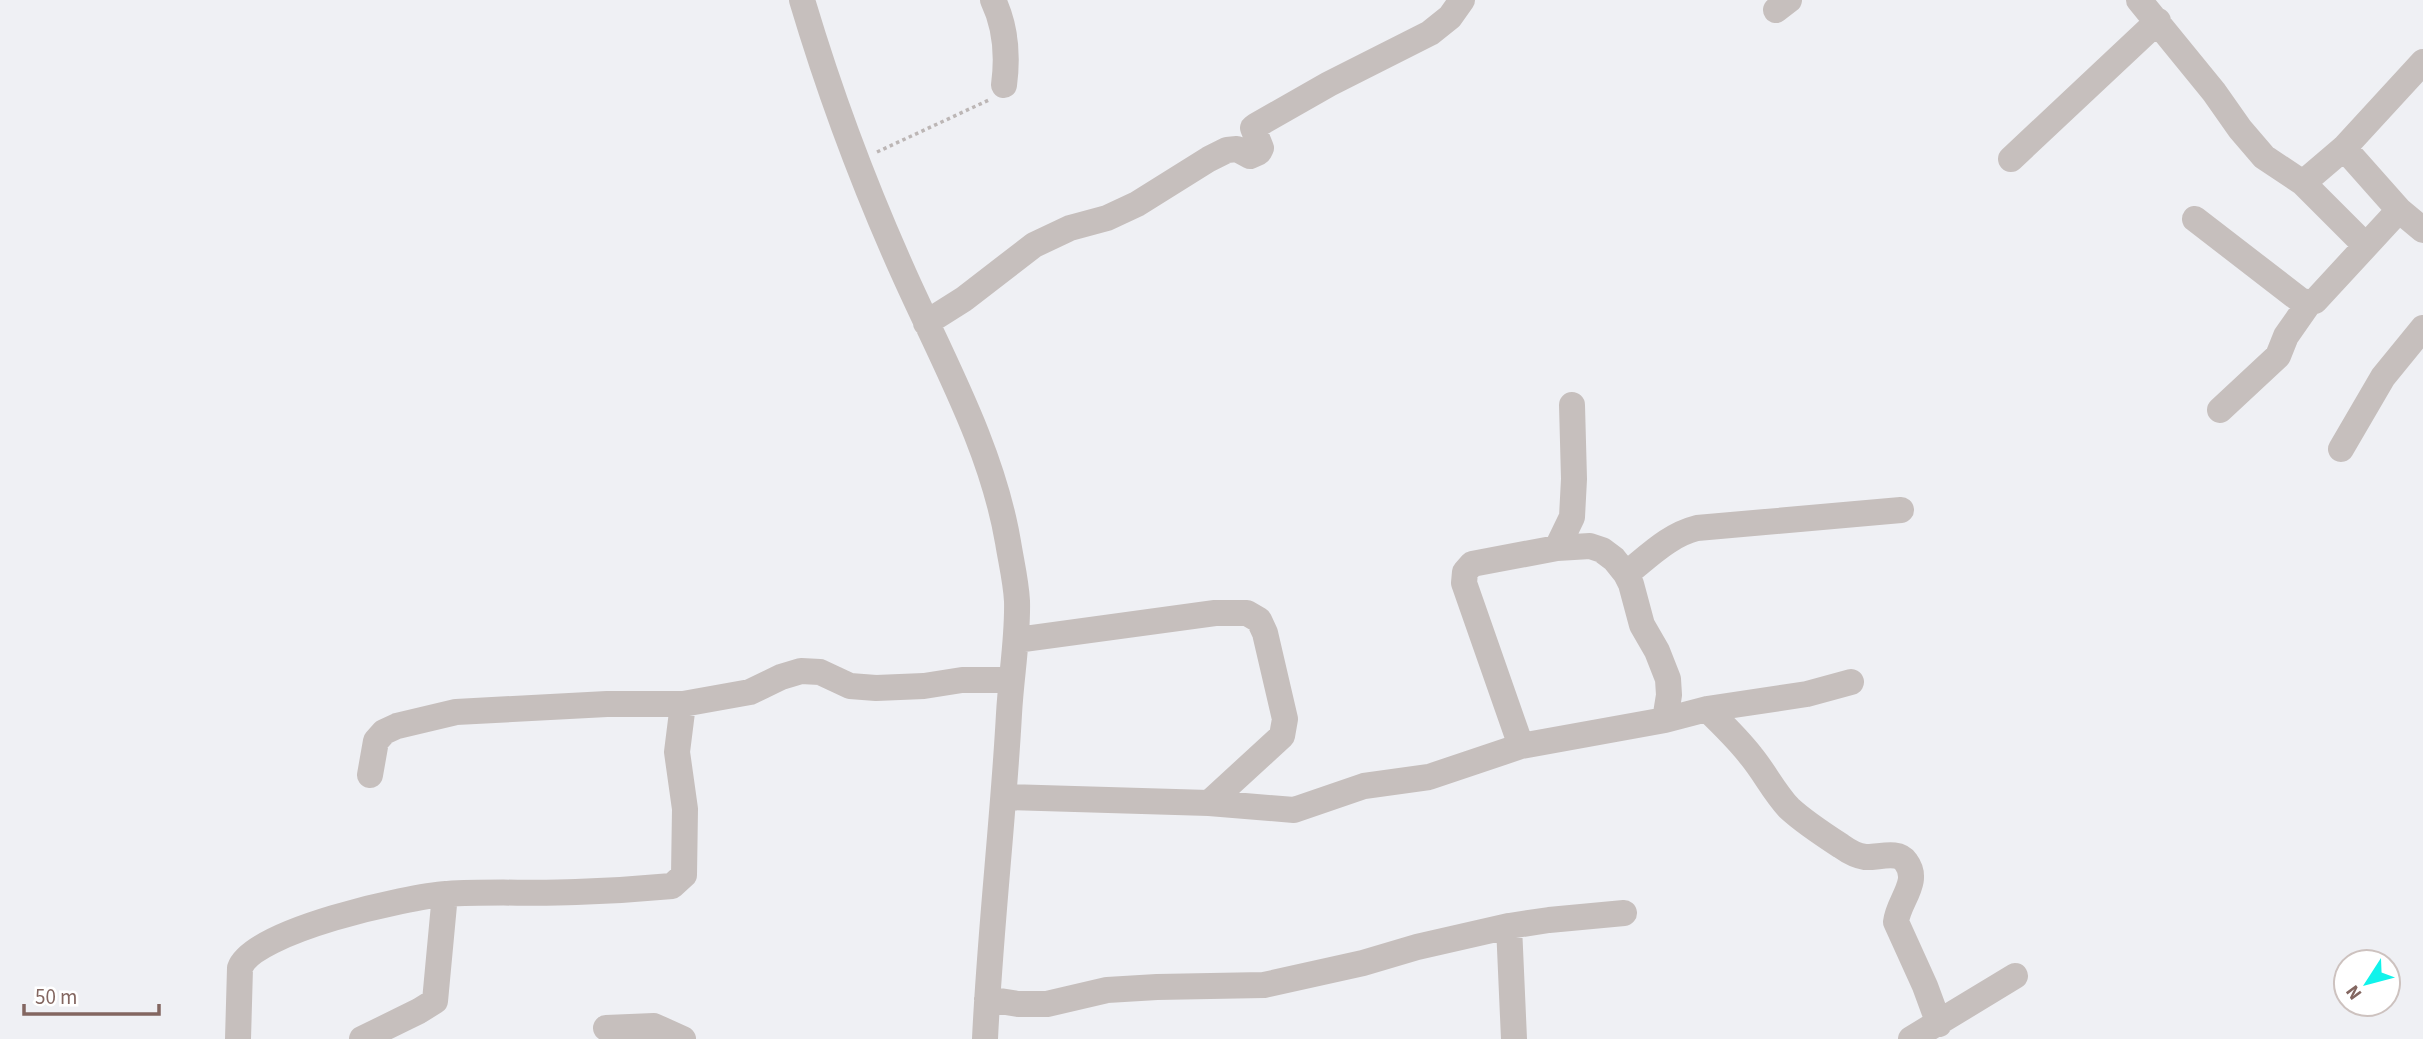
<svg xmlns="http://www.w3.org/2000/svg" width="2423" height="1039" viewBox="0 0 2423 1039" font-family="'Source Sans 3',sans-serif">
<rect width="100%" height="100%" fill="#eff0f4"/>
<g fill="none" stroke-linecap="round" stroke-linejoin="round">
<!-- path -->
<path stroke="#bcb6b5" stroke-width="3.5" stroke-dasharray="3.5 3.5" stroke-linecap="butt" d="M877,152l114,-53"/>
<!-- minor -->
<path stroke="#c6bfbd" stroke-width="26" d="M802,0c28,94 62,185 102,274 39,87 88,174 104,268 3,19 8,39 9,59 1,38 -6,75 -8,113 -6,109 -19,217 -24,325
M993,0c13,27 15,55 11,85
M2139,0l75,92 26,37 24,28 39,26 62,62
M1776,10l13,-10
M2344,148l55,62 24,20
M2011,159l147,-138
M2303,183l41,-35 79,-86
M2195,219l105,81 9,3 6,-2 84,-91
M926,323l38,-24 70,-54 36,-17 37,-10 30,-14 72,-45 18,-9 10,-1 13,7 9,-4 2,-4 -8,-20 4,-3 72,-41 101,-51 20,-16 12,-17
M2220,410l58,-54 8,-20 23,-33
M2341,449l42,-72 40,-49
M1557,548l15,-31 2,-38 -2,-74
M1626,574c23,-18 43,-39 71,-46l204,-18
M1016,640l199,-27h32l12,7 6,13 20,86 -3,17 -73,67
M1707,709c15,15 31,30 44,47 14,17 23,36 38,52 15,14 35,27 52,38 7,5 16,10 24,11 13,1 33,-7 41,5 15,20 -8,39 -10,60l29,64 14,38
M1521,746l-57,-163 1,-11 7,-8 85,-16 33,-2 12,4 12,9 12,15 5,10 11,41 15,26 11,28 1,16 -4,25
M370,775l6,-34 8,-9 13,-6 59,-14 151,-8h76l67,-12 31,-15 20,-6 19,1 30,14 26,2 48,-2 38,-6h49
M1004,797l205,6 85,7 70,-24 65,-9 92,-31 144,-26 42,-11 100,-15 44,-12
M1509,926l5,113
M987,999l31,5h29l60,-14 50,-3 107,-2 99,-22 54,-16 92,-21 40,-6 75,-7
M606,1028l48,-2 29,13
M238,1039l2,-71c12,-37 169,-72 207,-74 43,-3 86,0 129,-2 32,-1 64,-3 96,-6l12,-11 1,-66 -8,-57 6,-48
M362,1039l57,-28 16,-10 10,-107
M1911,1039l104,-63"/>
</g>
<!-- north arrow -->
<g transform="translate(2367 983) rotate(234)"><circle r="33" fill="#ffffff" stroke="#cdc2bf" stroke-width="2"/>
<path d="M0-5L12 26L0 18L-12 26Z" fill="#10f3eb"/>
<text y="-10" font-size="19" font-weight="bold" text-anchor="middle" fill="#836660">N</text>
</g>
<!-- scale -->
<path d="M24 1004v10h135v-10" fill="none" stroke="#836660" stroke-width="3.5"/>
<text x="35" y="1004" font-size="21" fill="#836660" stroke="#ffffff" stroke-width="5" paint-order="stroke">50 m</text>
</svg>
